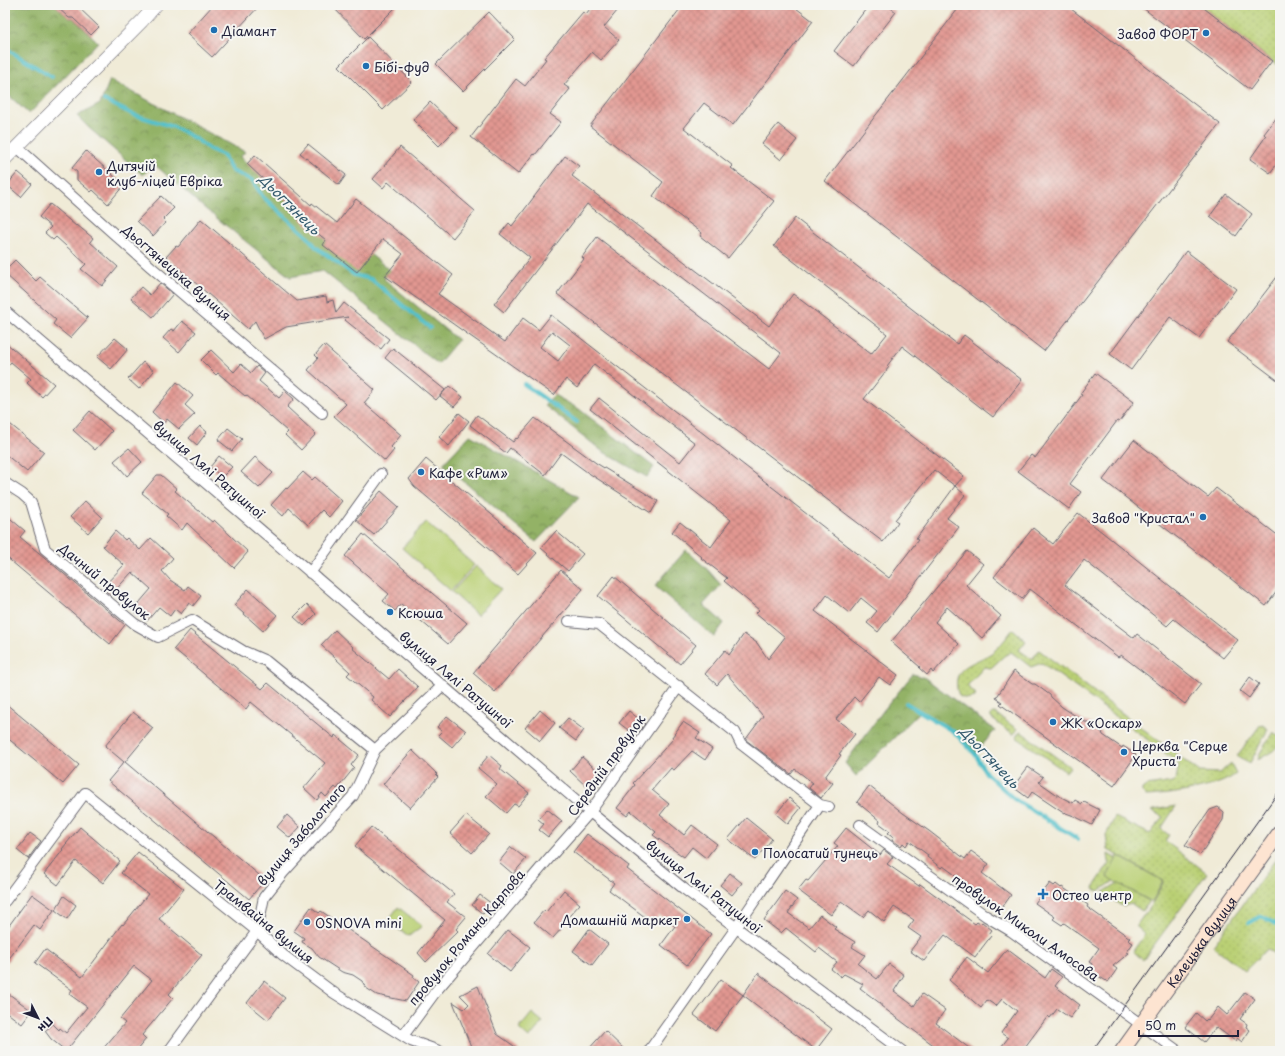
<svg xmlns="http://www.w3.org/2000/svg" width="1285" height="1056" viewBox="0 0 1285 1056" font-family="'Playpen Sans',sans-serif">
<defs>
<pattern id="grass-dots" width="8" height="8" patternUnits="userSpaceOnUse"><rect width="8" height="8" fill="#bad075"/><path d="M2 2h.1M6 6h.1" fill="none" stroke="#a0b266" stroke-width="1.8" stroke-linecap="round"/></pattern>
<pattern id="forest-crowns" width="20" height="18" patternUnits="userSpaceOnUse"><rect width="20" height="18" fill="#93b266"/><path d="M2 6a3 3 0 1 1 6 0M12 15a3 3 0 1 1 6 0" fill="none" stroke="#789055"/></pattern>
<pattern id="building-cross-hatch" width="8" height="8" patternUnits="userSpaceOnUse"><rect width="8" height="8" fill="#e29791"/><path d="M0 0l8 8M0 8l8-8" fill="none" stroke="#b77b78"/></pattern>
</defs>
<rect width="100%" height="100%" fill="#f6f6f2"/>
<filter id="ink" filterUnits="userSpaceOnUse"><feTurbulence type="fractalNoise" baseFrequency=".025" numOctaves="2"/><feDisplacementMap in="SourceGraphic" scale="8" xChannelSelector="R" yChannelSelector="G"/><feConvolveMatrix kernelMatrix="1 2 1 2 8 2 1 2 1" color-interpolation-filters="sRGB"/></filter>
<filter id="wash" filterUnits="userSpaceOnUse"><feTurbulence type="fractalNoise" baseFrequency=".012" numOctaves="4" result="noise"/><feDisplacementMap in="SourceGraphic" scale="16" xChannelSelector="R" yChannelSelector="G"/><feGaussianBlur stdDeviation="0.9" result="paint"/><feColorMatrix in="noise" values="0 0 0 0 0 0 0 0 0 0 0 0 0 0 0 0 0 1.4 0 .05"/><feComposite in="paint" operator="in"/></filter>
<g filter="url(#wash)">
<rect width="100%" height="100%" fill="#f0ebd7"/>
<!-- grass -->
<path fill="url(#grass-dots)" stroke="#6e7958" d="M1200,5h80v61l-8,-5z
M1013,629l13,12 -7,9 13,9 7,-9 161,122 20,1 11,-10 5,11c-17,14 -67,21 -90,22l-4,-4v-3l4,-3 27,-4 3,-3 3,-15 -31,-24 -106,-77 -11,4 -20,-15 -7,4 -13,12 -7,-1 -17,19 9,8 -1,3 -9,2 -7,-3c-10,-29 12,-31 31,-42 9,-6 16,-16 23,-25z
M993,713h2l22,16 -4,6 -22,-17v-4z
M1261,724l7,5 -18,34 -13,-7z
M1020,731l50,36 -4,5 -50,-35z
M1273,732l7,5v7l-7,7 -15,9 2,-7z
M1176,806l-15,23 8,6 -4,6 42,32 -64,87 -10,-9 12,-17 -9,-8 17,-24 11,-21 -56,-31 -2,-15 9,-18 35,17 13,-17 -11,-6 2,-1z
M1280,853v105l-13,-9 -22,22 -32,-25z
M1108,854l9,5 -10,18 7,4 -15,10 -5,-2 1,-4 14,-21z
M1118,883l31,18 -7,10 -10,-7 -9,2 -3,-1 -17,-13z"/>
<!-- forest -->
<path fill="url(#forest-crowns)" stroke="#5a6a50" d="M5,5h50l14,13h4l25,24 -69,72 -24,-22z
M110,80l135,72 -5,5 76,69 45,21 29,23 -6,9 74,61 -20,24 -115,-93 -33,6 -87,-70 -49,-43 -11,11 -54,-47 -12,-12 23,-12z
M554,395l25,14 75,58 -7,10 -45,-26 -58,-46z
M470,435l109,62 -43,45 -93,-78z
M686,550l22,20 13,15 -18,20 21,18 -10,14 -59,-51z
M913,674l12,4 70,52 -20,24 -21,-22 -34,-20 -64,64 -11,-13 38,-52z"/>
<!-- park -->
<path fill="#bad075" stroke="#6e7958" d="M426,522l48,43 -23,26 -49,-43z
M476,566l25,23 -24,26 -25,-23z
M1118,856l45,25 -11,21 -45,-25z
M398,907l24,19 -13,10 -22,-14z
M532,1013l11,9 -14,16 -10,-9z"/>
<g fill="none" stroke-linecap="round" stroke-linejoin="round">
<!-- stream -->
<path stroke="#53c0ca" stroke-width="4" d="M5,48l47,29
M104,100l28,14 42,13 22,12 13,10 14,6 9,16 20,9 11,17 44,39 9,11 38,28 17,4 59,49
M524,384l53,38
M906,703l48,29 21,22 11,19 28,26 64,40
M1249,923l13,-7 13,8 5,-2
M418,1049l3,2"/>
</g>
<g id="blocks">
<!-- building -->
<path fill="url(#building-cross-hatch)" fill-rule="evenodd" d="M55,5h21l23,22 -8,8 -18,-17h-4z
M213,5h47l-48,52 -25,-23z
M331,5h67l-34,34z
M593,5h29l-18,22 15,13 -18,20 -9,-8 -28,33 6,4 -20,25 11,8 -26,33 -1,-1 -16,20 -47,-37 45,-58 9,7 21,-27 -2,-1 39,-46 3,2z
M683,5h109l21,16 -80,104 -29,-22 -20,25 49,38 -2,2 43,33 -46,57 -28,-22 2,-3 -49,-37 10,-14 -73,-56z
M869,5h18l9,7 -42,54 -20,-15z
M961,5h105l154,119 -176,227 -219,-170z
M1139,5h61l72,56 -22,29z
M489,12l26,27 -52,52 -27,-27z
M368,37l44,45 -29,28 -44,-44z
M430,102l27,26 -18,18 -26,-26z
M1280,113v47l-10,13 -20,-14 16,-23 -2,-2z
M778,124l19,16 -16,20 -19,-16z
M308,144l38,31 -7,10 -39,-32z
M400,147l75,64 -22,27 -65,-56 -5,6 -10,-9z
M86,151l38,34 -16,19 -15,-14 -2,2 -14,-12v-8l-5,-4z
M255,155l56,50 1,-2 25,20 19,-24 97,76 -15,19 67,48 18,-24 16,12 12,-15 338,263 29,-38 -2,-1 39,-53 10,9 -18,23 12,9 -81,105 -11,-9 10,-12 -16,-13 -12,15 -22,-18 -12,16 83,64 -8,10 -11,-8 -20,25 -5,-5 -18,22 19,15 -16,20 2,1 -16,22 8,6 -12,15 -12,-10 4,-5 -18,-14 -4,5 -45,-34v-1l17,-23 -36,-42 -10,11 -12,-11 20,-24 4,5 15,-21 13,9 11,16 17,-22 -29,-24 3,-3 -35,-29 3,-3 -26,-20 1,-1 -30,-25 8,-10 31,25 20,-27 -141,-111 9,-11 81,64 15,-19 -101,-79 -17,24 -11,-9 -12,16 -169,-119 18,-22 -20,-15 -26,33 -34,-27 3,-5 -26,-21 2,-3 -55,-52zM552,331l18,14 -12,16 -18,-14z
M565,156l14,10 -7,10 197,150 24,-32 78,60 16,-20 -113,-88 21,-28 162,126 7,-9 58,45 -29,37 -91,-71 -15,20 2,1 -25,32 100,77 -9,10 -21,-16 -39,50 3,2 -15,20 -326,-248 27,-35 -2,-2 15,-20 172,132 12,-16 -194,-149 -83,108 -10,-8 36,-46 -30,-24 9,-11 3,3z
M18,172l14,12 -11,13 -14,-12z
M1226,194l26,20 -16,22 -26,-20z
M161,196l13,12 -11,11 3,3 -13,14 -16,-15z
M50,204l26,22 1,-1 16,13 -3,4 28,25 -16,19 -21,-17 5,-5 -30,-27 -3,3 -8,-7 6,-6 -12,-10z
M201,219l96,82 29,-5 1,6 6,-2 3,13 8,-10 45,36 -8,10 -36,-29 3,-3 -62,10 -22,12 -9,-18 -7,8 -82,-72 10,-11 2,1z
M1186,251l50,38 -37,49 -29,-21 -39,53 -21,-16z
M15,260l21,21 4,-4 48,41 -18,20 -17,-14 3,-4 -51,-46v-4z
M1280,273v109l-53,-40z
M160,283l13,11 -20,23 -22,-19 10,-11 9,8z
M182,321l14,11 -17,20 -16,-14 8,-9 3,2z
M115,338l13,11 -17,20 -14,-12z
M5,342l49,42 -12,13 -15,-14 4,-4 -20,-17 -6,7z
M324,345l51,45 -11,13 37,32 -10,12 3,3 -9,11 -51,-45 12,-12 -38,-34 10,-12 -3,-3z
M393,348l52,42 -9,10 -51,-42z
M211,350l23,22 7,-8 10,9 6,-7 8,7 -6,8 20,17 6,-7 9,8 -7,8 29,27 -15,16 -16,-15 3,-3 -42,-37 -1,1 -27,-23 -2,2 -15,-15z
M143,362l11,9 -15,18 -11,-10z
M1095,373l39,29 -15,20 -2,-1 -47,63 11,8 -12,17 -51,-38 13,-16 4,3 47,-63 -2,-1z
M177,382l16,14 -8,9 10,9 -16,15 -12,-10 -3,4 -12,-11z
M449,386l14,11 -9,10 -14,-11z
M90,411l22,20 -17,19 -22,-20z
M459,413l10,8 -20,25 -10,-9z
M477,415l36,27 3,-4 1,1 18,-21 61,45 62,38 -7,12 -64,-41 -26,-19 -16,22 -35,-27 -4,5 -36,-28z
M5,420l39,32 -17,20 -22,-18z
M200,426l7,6 -10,13 -8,-7z
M228,428l14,11 -10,12 -14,-11z
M1134,440l74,57 8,-9 64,49v50l-14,19 -163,-126z
M129,448l13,14 -15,14 -13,-15z
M219,456l13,11 -10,10 -12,-10z
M255,457l18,16 -14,15 -18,-16z
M426,459l111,94 -19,21 -104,-88 -5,-7z
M303,472l9,8 3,-3 27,24 -13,16 -7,-7 -14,15 -19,-17 -6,8 -12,-11 15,-17 1,1z
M157,475h4l16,14 -2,2 37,31 2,-2 34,32 -14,16 -47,-45 -5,7 -16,-14 2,-2 -26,-21z
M381,491l18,16 -25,28 -18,-15z
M85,501l17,16 -14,16 -18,-16z
M1078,513l160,127 -15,18 -49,-39 -7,7 -83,-66 -19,25 69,53 3,-4 64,50 -16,20 -64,-49 -3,2 -88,-68 -8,10 -28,-22 39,-49 20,16z
M5,514l20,17 -5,6 105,88 -15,19 -105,-88z
M115,531l10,9 2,-2 13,12 11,-12 22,20 -11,13 8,9 15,10 3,-4 13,10 -8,10 -4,-3 -8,11 -6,-5 -5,7 -11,-9 -12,14 -14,-11 18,-21 -19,-17 -21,23 -9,-7 22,-23 -21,-19z
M556,531l27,23 -15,17 -27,-23z
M363,534l104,89 -19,21 -47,-40 -6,7 -12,-10 6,-7 -44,-38z
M967,551l16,13 -17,21 35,31 -19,22 -35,-31 -12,15 24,22 -26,29 -2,-3 -4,5 -8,-7 1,-1 -29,-25z
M561,570l22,19 -88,103 -22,-19z
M614,576l82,69 -16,19 -82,-68z
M248,589l29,26 -14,16 -29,-26z
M307,604l9,10 -12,12 -10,-9z
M190,630l72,59 6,-6 66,55 1,-3 24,20 -8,10 3,3 -17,21 -2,-2 -9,10 -4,-4 -5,7 -13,-12 21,-25 -74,-61 -5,7 -72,-60z
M335,630l18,17 -1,1 37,31 9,-10 20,18 -28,30 -19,-17 2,-3 -26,-22 3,-3 -29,-27z
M1014,671l18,13h3l15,11 1,2 11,10 23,15h3l14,10 1,3 19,13 1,-2 13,9 -22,31 -114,-82 2,-2 -6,-4z
M1250,677l9,7 -10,14 -9,-7z
M5,703l74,62 -16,19 -58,-48z
M540,710l15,13 -15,18 -15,-13z
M629,711l16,13 -9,12 -17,-13z
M133,712l20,16 -28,34 140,118 -16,19 -141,-118 16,-19 -19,-16z
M447,716l19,15 -14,16 -14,-12 4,-4 -5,-4z
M568,718l16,12 -8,11 -17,-13z
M683,722l17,11 -4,5 16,11 -7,11 -13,-9 -18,19 -3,-2 -19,22 17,14 -9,11 24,20 8,-10 25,19 -11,14 -14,-11 -8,10 -31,-22 3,-3 -25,-21 -4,5 -10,-8 18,-23 -2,-2 41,-45 -2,-1z
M412,750l25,24 -1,1 2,2 -28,31 -27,-24z
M489,755l13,11 -2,3 29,24 -11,13 -4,-2 -8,9 -20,-17 11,-12 -19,-16z
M582,757l24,21 -9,10 -5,-5 -4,5 -18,-17z
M1028,767l15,10 -4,5 20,14 14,7 2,-3 7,4 2,-2 16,8 -8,15 -18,-9 -8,-3 -1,1 -33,-22 -4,6 -15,-11z
M869,786l34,27 26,18 36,28 6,-8 18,13 -7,9 29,22 -12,17 -35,-26 2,-3 -23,-17 -2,2 -14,-11 1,-2 -19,-14 -3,5 -3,-3 -2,3 -9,-6 2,-3 -6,-4 2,-2 -11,-8 1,-2 -23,-19z
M789,798l12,10 -13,16 -12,-10z
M1218,807l6,5 -1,8 -23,35 -15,-10 25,-35z
M547,809l15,12 -14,16 -9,-7 5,-6 -6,-5z
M287,815l13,12 -10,11 -13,-11z
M466,815l23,19 -17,19 -22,-20z
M746,818l26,21 -17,21 -27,-21z
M80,827l40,34 -17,22 -27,-22 -18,24 -14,-11 19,-24 -1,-1z
M371,827l83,67 -7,8 19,15 -10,12 2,2 -32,31 -8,-9 27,-33 -90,-74z
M846,828l34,27 4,-5 9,7 -6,7 32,22 1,-2 55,40 2,-2 3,2 2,-2 10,8 -3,4 2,2 -16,21 -30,-22 -21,26 -14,-10 11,-14 -13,-9 6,-8 -20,-13 -10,15 -15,-12 -6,7 -22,-16 -10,14 -33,-25 8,-10 2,1 30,-35 -4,-3z
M30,833l11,8 -13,18 -11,-9z
M587,834l42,32 -2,3 84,65 -24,31 -26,-20 14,-19 -16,-11 -6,8 -44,-33 5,-7 -41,-31z
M511,847l15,12 -13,15 -14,-12z
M138,852l46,37 -25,30 43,36 -33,39 4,4 -31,37 4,4 -10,12h-35l24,-28 -5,-4 32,-39 -18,-14 -68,85 -15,-12 -6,-8 8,-7 6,6 1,-2 6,5 21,-26 -18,-13 3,-4 -37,-27 10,-14 37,28 40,-53 1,1 25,-31 -27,-21z
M730,873l12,10 -10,12 -12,-10z
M1050,883l4,3 2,-2 5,4 1,-1 26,18 -1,2 43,31 -2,2 5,3 -6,9 2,1 -16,13 4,3 -9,13 -10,-6 -2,2 -9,-6 5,-8 -3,-2 10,-14 -35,-25 -2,2 -9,-6 2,-2 -20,-14z
M564,890l16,14 -19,21 2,2 -10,11 -19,-16 10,-12 2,2z
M785,891l12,9 -9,13 21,15 11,-13 16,12 -2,2 21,13 -3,5 13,8 -7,9 19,15 12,-15 15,11 -10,16 20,15 8,-12 23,16 -9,13 37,28h-40l3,-4 -55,-41v-2l-21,-16 3,-4 -19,-10 -3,3 -10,-8 6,-7 -18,-14 -3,4 -30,-24 -5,5 -17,-13z
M32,894l22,16 -14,20 -6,-5 -29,39v-33z
M480,895l12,9 -9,10 -11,-9z
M64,896l12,9 -9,14 -12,-9z
M311,907l8,6 2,-2 93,64 -1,2 6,5 -13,19 -29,-6 -11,-7 -4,-7 -9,-6 -11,-3 -23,-15 -7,-9 -10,-6 2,-4 -10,-7z
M589,929l19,15 -16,21 -19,-14z
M508,930l22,17 -20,25 -22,-18z
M1007,949l38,29 6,-9 11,8 -7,9 25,19 -10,13 -13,-9 -7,9 -2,-2 -26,35h-24l10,-13 -7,-5 16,-22 -15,-12 -6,7 -9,-6 -6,8 -32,-28 18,-23 21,16z
M758,973l74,56 -16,21 -73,-55z
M721,979l22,16 -28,36 -21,-16z
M264,981l21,17 -17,22 -21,-17z
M478,986l19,48 24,17h-45l-4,-2 -19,-47 11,7 5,-5 -9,-9z
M5,991l27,20 -10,13 -17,-13z
M1245,992l10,7 -15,20 7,5 -1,3 4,3 -8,12 -5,-4 -2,3 -19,-14 -12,15 -19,-15 11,-14 9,8 2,-2 1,1 10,-13 9,8z
M605,1031l21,20h-39z"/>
</g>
</g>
<g filter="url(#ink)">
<use href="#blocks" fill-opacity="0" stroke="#6a6872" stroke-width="1"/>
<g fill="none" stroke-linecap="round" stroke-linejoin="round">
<defs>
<path id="minor" d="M17,147l134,120 171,146
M5,311l585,501 93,76 219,163
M5,483l17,11 9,8 14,47 90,75 23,13 34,-17 51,31 23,10 109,89
M310,573l71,-99
M569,621l30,3 136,108 6,12 79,61
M860,825l126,91 25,15 167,120
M5,901l80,-108 172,138 26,24 51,38 77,48 28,10
M403,1036l33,-45 115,-135 39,-44 89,-126
M169,1051l88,-120 7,-34 19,-24 70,-77 22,-46 68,-65
M649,1051l87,-123 84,-123 9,2"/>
<path id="tertiary" d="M5,159l137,-138 14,-16"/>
<g id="secondary">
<path id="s1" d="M1122,1051l158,-219"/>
</g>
</defs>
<!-- minor casing -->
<use href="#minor" stroke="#6a6872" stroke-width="12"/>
<!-- tertiary casing -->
<use href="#tertiary" stroke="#6a6872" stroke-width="14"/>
<!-- secondary casing -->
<use href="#secondary" stroke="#6a6872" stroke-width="16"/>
<!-- minor -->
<use href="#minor" stroke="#fff" stroke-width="10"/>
<!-- tertiary -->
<use href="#tertiary" stroke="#fff" stroke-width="13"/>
<!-- secondary -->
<use href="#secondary" stroke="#fde4d1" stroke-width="14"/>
<!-- tram -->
<path stroke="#22223b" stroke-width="1" d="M1092,1051l188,-261"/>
</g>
</g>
<!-- markers -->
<g fill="#1f6fb2" stroke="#f6f6f2" stroke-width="1.5">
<circle cx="214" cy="30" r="4"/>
<circle cx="1206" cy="33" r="4"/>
<circle cx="366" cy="66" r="4"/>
<circle cx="99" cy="172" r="4"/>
<circle cx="421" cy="472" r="4"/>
<circle cx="1203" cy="517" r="4"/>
<circle cx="390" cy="612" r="4"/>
<circle cx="1053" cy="722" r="4"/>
<circle cx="1124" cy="752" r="4"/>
<circle cx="755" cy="852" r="4"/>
<path d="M1041 888h4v4h4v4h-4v4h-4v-4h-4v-4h4z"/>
<circle cx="687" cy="919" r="4"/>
<circle cx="307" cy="922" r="4"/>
</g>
<g text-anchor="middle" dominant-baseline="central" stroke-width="4" stroke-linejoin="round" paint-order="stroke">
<!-- poi labels -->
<g font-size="13" fill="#22223b" stroke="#f6f6f2" text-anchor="start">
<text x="222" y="30">Діамант</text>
<text x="1198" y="33" text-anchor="end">Завод ФОРТ</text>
<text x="374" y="66">Бібі-фуд</text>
<text x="107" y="165">Дитячій<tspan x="107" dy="15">клуб-ліцей Евріка</tspan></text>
<text x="429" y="472">Кафе «Рим»</text>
<text x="1195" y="517" text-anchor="end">Завод "Кристал"</text>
<text x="398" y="612">Ксюша</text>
<text x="1061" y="722">ЖК «Оскар»</text>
<text x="1132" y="745">Церква "Серце<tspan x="1132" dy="15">Христа"</tspan></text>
<text x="763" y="852">Полосатий тунець</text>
<text x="1052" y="894">Остео центр</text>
<text x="679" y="919" text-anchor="end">Домашній маркет</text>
<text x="315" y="922">OSNOVA mini</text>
</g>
<!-- street labels -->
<g font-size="13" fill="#22223b" stroke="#f6f6f2">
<text transform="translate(177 272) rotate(41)">Дьогтянецька вулиця</text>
<text transform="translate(209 469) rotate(41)">вулиця Лялі Ратушної</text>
<text transform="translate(105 581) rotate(39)">Дачний провулок</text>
<text transform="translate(456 679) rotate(40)">вулиця Лялі Ратушної</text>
<text transform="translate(606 765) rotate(-54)">Середній провулок</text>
<text transform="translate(301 834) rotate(-50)">вулиця Заболотного</text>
<text transform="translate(704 886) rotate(38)">вулиця Лялі Ратушної</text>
<text transform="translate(264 921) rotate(39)">Трамвайна вулиця</text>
<text transform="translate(1026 927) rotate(35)">провулок Миколи Амосова</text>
<text transform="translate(466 937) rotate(-50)">провулок Романа Карпова</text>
<text stroke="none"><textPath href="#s1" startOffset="135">Келецька вулиця</textPath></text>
</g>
<!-- water labels -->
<g font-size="14" font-style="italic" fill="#33596d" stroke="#f6f6f2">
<text transform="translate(290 204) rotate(45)">Дьогтянець</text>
<text transform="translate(990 757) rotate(47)">Дьогтянець</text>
</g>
</g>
<!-- margin -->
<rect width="1285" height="1056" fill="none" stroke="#f6f6f2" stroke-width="20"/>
<!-- north arrow -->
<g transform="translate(38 1018) rotate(132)" stroke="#f6f6f2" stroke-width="3" paint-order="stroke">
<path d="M0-3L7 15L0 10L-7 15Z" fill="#22223b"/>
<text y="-6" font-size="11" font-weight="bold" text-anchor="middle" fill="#22223b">Пн</text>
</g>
<!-- scale -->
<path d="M1139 1030v6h99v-6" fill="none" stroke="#22223b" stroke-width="2"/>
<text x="1145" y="1030" font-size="12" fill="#22223b" stroke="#f6f6f2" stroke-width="3" paint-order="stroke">50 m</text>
</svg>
